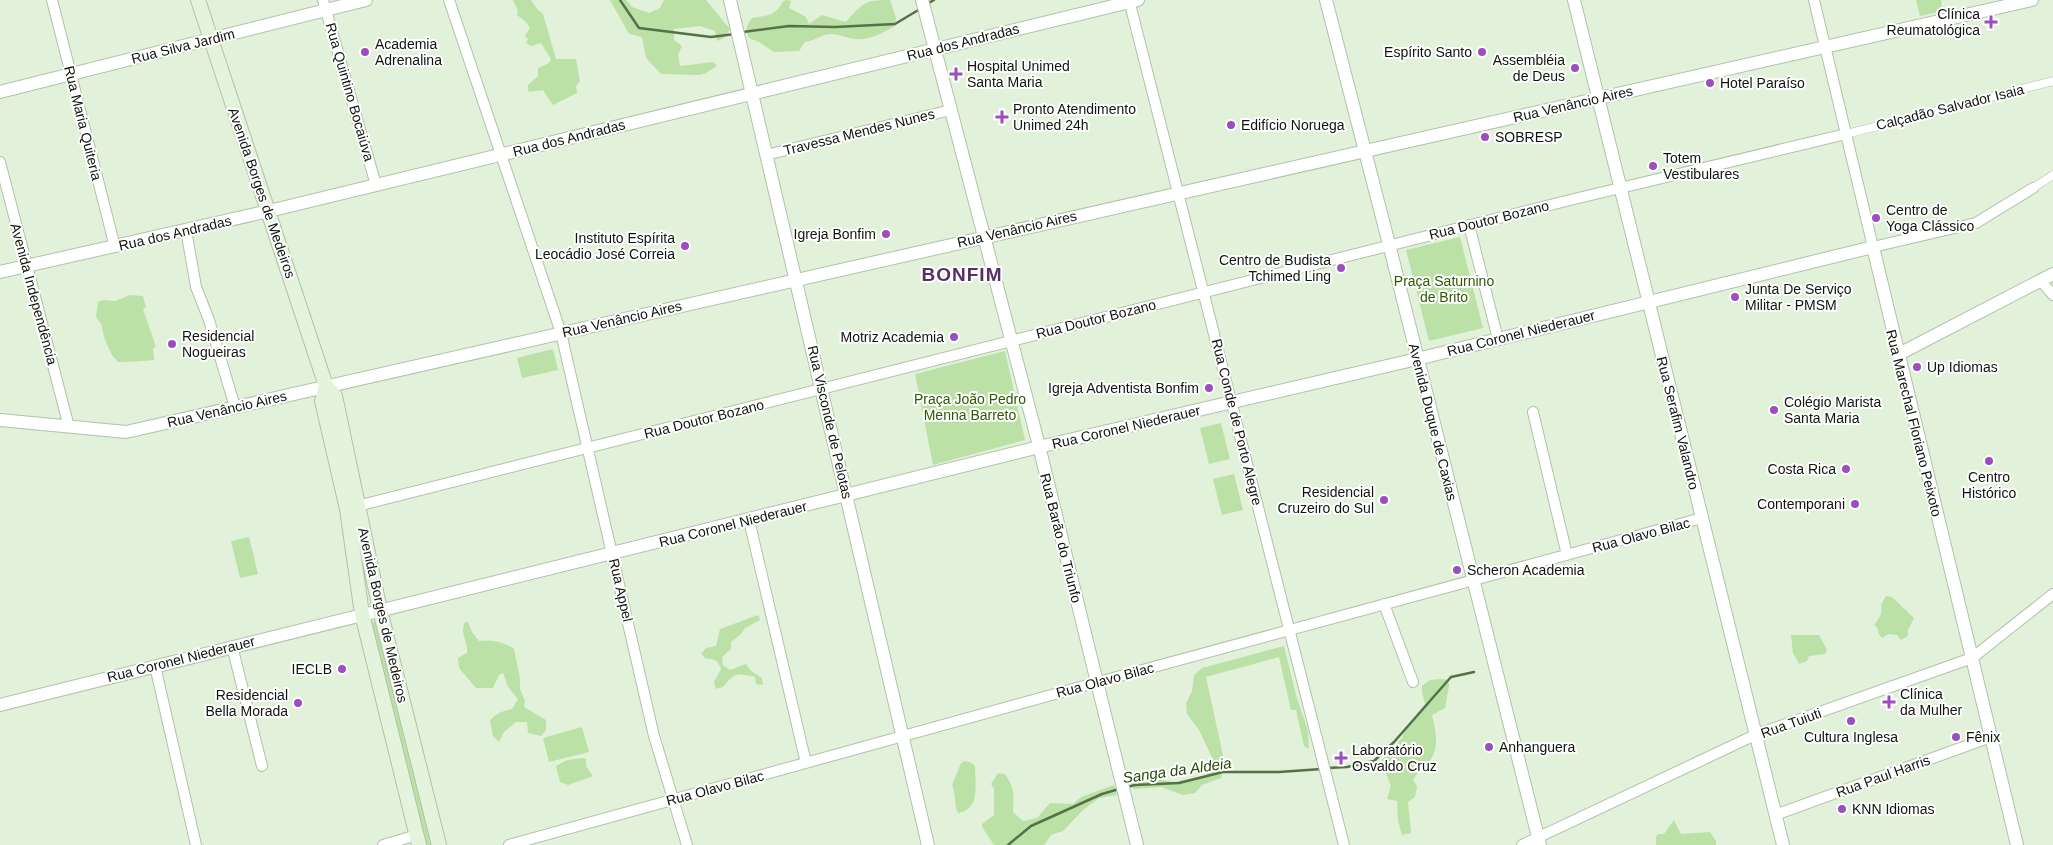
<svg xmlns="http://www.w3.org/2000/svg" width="2053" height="845" viewBox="0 0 2053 845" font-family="Helvetica,sans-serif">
<rect width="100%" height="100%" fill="#e2f1da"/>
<!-- green -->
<path fill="#bbe1a6" d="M513,0h18l6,9 6,5 13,45h20l4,22 -4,5 1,7 -24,12 -10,-15 -14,2 -1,-2v-5l10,-9v-8l11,-5 2,-4 -10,-16 -10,3 -5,-3 2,-4 -3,-3 5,-8 -3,-5 -10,-8 1,-4z
M610,0h16l6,7 17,6 11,-5 4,-8h42l24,29 -6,9 -7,3 -2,-10 -15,-5 -26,3v11l8,6 -4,9 2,11 33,-4 4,4 -11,7 -6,2 -39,-1 -15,-16 -4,-21 -13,-3z
M786,0l5,1 -2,7 17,9 3,7 13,-9 24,7c17,-19 18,-22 44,-22l6,18 -1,8c-13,7 -26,15 -41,13 -7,-1 -15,-5 -23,-5 -10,0 -16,7 -26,8l-6,9 -25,1 -15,-10 -10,-4c-4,-8 -3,-12 3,-20 12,-2 25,-2 30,-16z
M1916,0h25l1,7 -3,1v4l-19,4z
M1460,237l23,91 -54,13 -23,-91z
M130,295l13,1 3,11 -3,2 13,38 -3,1 1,12c-13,1 -23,2 -36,2l-6,-7 -7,-15 -4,-16 -5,-7 2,-15 5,-2 12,1z
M553,349l5,21 -36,8 -5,-20z
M1005,351l20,89 -92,25 -18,-91z
M1221,423l9,36 -21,5 -9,-36z
M1234,474l9,36 -21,5 -9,-36z
M249,537l9,37 -18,4 -9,-37z
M1886,596l6,1 22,21 -6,12v6l-7,4 -4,-5 -8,-1 -7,4 -3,-4 -2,-7 -3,-2c5,-6 9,-12 7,-20z
M758,615l2,5 -15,8 -4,6 -10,8v7l-9,8 1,8 7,5 16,-6 4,6 12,8 1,7 -7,-1 -1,-7c-18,-4 -20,-5 -32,10l-7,2 -2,-7 7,-13c-3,-8 -6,-11 -15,-10l-5,-5 5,-6 10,-2 4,-17z
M374,621l4,3 56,221h-9l-56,-222z
M465,622h3l4,10 7,9c14,-2 24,1 35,8l6,29v11l5,12 -1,6 22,13v10l-5,6 -13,-3 -1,-11h-11l-12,10 -5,10 -6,-6 -3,-15c5,-8 14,-10 22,-12l6,-10 -10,-12 -5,-14 -4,2 -6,13h-17l-17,-20 -1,-10 9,-5c2,-12 -8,-18 -2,-31z
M1791,635h28l8,15 -2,4 -16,2 -2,5 -8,3 -6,-11z
M1284,646l12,49 12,36 1,18 -5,-3 -8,-36h-5l-12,-53 -73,20 18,83 -3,18 -19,7 -7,8 -12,2 -22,-8 -28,2 -3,-8 21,-3 23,4 32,-7 9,-11 -16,-34 -12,-16 -1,-11 6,-12 2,-16 8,-7z
M1443,679l5,1 1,6 -4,22 -13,7c4,18 9,35 -6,50 -6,6 -9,8 -13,15l4,6 -2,11 -7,5 3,31 -9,2 -4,-15 -1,-19 -10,-2 4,-13 -10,-25 21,-23 3,-8 20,-26 -3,-12v-6l8,-6z
M582,727l7,25 -40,10 -6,-24z
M584,758l2,1v7l7,10 -25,9 -8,-3 -4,-16 11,-6z
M965,761l7,2 3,3c0,17 6,43 -17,47 -4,-8 -2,-19 -6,-28l9,-22z
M998,773l7,1c10,15 9,20 8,38l10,9 14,-3 13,-15 23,1 8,-7 33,-12 3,10 -18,3 -16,12 -20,21 -12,4 -7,10h-50l-12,-18v-3l12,-9v-26l-3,-5z
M1674,820l7,14 29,-2 6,9v4h-60v-8l2,-3h6z"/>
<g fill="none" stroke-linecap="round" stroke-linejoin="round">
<!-- stream -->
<path stroke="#567148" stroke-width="2.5" d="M620,0l19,28 72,9 24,-3
M927,4l7,-4
M743,32l46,-6 46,1 60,-3 25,-15
M1327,768l20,-1 27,-6 20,-19 57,-65 23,-5
M1127,787l8,-2 44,-2 44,-11h56l43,-3
M1008,845l23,-19 71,-32 17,-5"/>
<defs>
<path id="pedestrian" d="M1846,134l207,-53
M2033,188l20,-13"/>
<path id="minor" d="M52,0l63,247
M323,0l53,185
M449,0l112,333 93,403 33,109
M1129,0l215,845
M1814,0l59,247 103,-24 57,-35
M766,155l185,-45
M0,162l69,265
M1469,225l29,114
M186,230l10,57 13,33 26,87
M2041,281l12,14
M1533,412l34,143
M353,507l1217,-307 276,-66
M749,520l57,243
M1384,604l29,78
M232,646l30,120
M155,666l41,179
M1775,815l216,-78
M383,845l34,-10
M509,845l582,-161 611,-166
M1522,845l233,-110 217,-77 81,-64"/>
<path id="tertiary" d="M730,0l198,845
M922,0l116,442 99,403
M1326,0l65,252 149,593
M1574,0l209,845
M0,92l366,-92
M0,272l269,-61 869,-211
M1899,354l154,-80
M0,420l126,12 1906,-432
M0,705l1039,-258 378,-88 456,-112 144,598"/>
<path id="secondary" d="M198,0l128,386 9,10 45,214 59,235
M326,386l-4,15 25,108 15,105 57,231"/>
</defs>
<!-- pedestrian casing -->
<use href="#pedestrian" stroke="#b2c1aa" stroke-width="9"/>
<!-- minor casing -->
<use href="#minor" stroke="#b2c1aa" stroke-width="12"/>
<!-- tertiary casing -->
<use href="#tertiary" stroke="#b2c1aa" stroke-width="14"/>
<!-- secondary casing -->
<use href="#secondary" stroke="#b2c1aa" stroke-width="16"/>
<!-- pedestrian -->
<use href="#pedestrian" stroke="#fff" stroke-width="8"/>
<!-- minor -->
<use href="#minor" stroke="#fff" stroke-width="10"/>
<!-- tertiary -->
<use href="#tertiary" stroke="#fff" stroke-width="12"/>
<!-- secondary -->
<use href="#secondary" stroke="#e4f3db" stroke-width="14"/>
</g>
<!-- markers -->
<g fill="#9d4dbe" stroke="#fff" stroke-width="2">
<path d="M1988.5 14.5h5v5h5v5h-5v5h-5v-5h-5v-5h5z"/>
<circle cx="365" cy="52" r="5"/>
<circle cx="1482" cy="52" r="5"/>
<circle cx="1575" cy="68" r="5"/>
<path d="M953.5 66.5h5v5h5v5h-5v5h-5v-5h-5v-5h5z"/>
<circle cx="1710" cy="83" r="5"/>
<path d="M999.5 109.5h5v5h5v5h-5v5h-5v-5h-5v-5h5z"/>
<circle cx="1231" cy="125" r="5"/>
<circle cx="1485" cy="137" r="5"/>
<circle cx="1653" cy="166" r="5"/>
<circle cx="1876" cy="218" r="5"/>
<circle cx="886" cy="234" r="5"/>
<circle cx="685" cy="246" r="5"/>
<circle cx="1341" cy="268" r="5"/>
<circle cx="1735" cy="297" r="5"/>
<circle cx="954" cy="337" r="5"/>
<circle cx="172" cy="344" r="5"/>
<circle cx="1917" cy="367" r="5"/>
<circle cx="1209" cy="388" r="5"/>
<circle cx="1774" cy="410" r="5"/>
<circle cx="1989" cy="461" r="5"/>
<circle cx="1846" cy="469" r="5"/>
<circle cx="1384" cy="500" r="5"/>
<circle cx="1855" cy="504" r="5"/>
<circle cx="1457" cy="570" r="5"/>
<circle cx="342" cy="669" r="5"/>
<path d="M1886.5 694.5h5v5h5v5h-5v5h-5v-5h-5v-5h5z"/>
<circle cx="298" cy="703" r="5"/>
<circle cx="1851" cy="721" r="5"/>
<circle cx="1956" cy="737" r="5"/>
<circle cx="1489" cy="747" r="5"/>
<path d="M1338.5 750.5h5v5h5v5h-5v5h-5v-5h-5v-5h5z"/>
<circle cx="1842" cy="809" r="5"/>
</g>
<g text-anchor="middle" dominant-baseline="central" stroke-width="4" stroke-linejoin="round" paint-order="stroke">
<!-- poi labels -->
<g font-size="14" fill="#0f140c" stroke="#fff" text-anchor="start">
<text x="1980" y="14" text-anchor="end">Clínica<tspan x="1980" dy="16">Reumatológica</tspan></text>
<text x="375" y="44">Academia<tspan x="375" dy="16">Adrenalina</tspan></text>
<text x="1472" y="52" text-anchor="end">Espírito Santo</text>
<text x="1565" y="60" text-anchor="end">Assembléia<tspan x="1565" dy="16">de Deus</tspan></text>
<text x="967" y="66">Hospital Unimed<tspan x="967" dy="16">Santa Maria</tspan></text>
<text x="1720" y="83">Hotel Paraíso</text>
<text x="1013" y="109">Pronto Atendimento<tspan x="1013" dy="16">Unimed 24h</tspan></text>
<text x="1241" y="125">Edifício Noruega</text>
<text x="1495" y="137">SOBRESP</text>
<text x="1663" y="158">Totem<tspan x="1663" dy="16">Vestibulares</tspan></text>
<text x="1886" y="210">Centro de<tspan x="1886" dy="16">Yoga Clássico</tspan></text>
<text x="876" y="234" text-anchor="end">Igreja Bonfim</text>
<text x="675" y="238" text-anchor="end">Instituto Espírita<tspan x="675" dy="16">Leocádio José Correia</tspan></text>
<text x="1331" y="260" text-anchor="end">Centro de Budista<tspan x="1331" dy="16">Tchimed Ling</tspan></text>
<text x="1745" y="289">Junta De Serviço<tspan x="1745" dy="16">Militar - PMSM</tspan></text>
<text x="182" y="336">Residencial<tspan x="182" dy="16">Nogueiras</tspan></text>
<text x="944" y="337" text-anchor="end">Motriz Academia</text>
<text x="1927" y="367">Up Idiomas</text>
<text x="1199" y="388" text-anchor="end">Igreja Adventista Bonfim</text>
<text x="1784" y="402">Colégio Marista<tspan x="1784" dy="16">Santa Maria</tspan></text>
<text x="1836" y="469" text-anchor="end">Costa Rica</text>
<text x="1989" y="477" text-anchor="middle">Centro<tspan x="1989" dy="16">Histórico</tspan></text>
<text x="1374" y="492" text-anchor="end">Residencial<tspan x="1374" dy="16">Cruzeiro do Sul</tspan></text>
<text x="1845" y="504" text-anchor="end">Contemporani</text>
<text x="1467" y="570">Scheron Academia</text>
<text x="332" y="669" text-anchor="end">IECLB</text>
<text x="1900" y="694">Clínica<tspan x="1900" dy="16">da Mulher</tspan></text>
<text x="288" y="695" text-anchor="end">Residencial<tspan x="288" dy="16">Bella Morada</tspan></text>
<text x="1851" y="737" text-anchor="middle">Cultura Inglesa</text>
<text x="1966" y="737">Fênix</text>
<text x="1499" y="747">Anhanguera</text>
<text x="1352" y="750">Laboratório<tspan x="1352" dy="16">Osvaldo Cruz</tspan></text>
<text x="1852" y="809">KNN Idiomas</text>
</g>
<!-- street labels -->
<g font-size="14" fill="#0f140c" stroke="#fff">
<text transform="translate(963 42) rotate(-14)">Rua dos Andradas</text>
<text transform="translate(183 46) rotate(-14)">Rua Silva Jardim</text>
<text transform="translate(350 92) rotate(74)">Rua Quintino Bocaiúva</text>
<text transform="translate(1573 104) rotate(-13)">Rua Venâncio Aires</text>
<text transform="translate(1950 107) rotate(-14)">Calçadão Salvador Isaia</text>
<text transform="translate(83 123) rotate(76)">Rua Maria Quiteria</text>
<text transform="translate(859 132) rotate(-14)">Travessa Mendes Nunes</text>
<text transform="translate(569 138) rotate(-14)">Rua dos Andradas</text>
<text transform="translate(262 193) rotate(71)">Avenida Borges de Medeiros</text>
<text transform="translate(1489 220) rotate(-14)">Rua Doutor Bozano</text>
<text transform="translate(1017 229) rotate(-13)">Rua Venâncio Aires</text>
<text transform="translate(175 233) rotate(-13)">Rua dos Andradas</text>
<text transform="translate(34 294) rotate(75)">Avenida Independência</text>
<text transform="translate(622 319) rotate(-13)">Rua Venâncio Aires</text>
<text transform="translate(1096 319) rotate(-14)">Rua Doutor Bozano</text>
<text transform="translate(1521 333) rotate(-14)">Rua Coronel Niederauer</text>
<text transform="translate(227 409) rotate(-13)">Rua Venâncio Aires</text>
<text transform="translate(704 419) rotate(-14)">Rua Doutor Bozano</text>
<text transform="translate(830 422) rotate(77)">Rua Visconde de Pelotas</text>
<text transform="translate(1237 422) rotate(76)">Rua Conde de Porto Alegre</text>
<text transform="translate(1433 422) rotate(76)">Avenida Duque de Caxias</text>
<text transform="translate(1678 423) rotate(76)">Rua Serafim Valandro</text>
<text transform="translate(1914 423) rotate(76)">Rua Marechal Floriano Peixoto</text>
<text transform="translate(1126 427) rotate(-13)">Rua Coronel Niederauer</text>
<text transform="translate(733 524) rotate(-14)">Rua Coronel Niederauer</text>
<text transform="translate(1641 535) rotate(-15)">Rua Olavo Bilac</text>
<text transform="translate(1061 538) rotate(76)">Rua Barão do Triunfo</text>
<text transform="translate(621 590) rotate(77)">Rua Appel</text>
<text transform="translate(383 615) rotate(77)">Avenida Borges de Medeiros</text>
<text transform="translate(181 659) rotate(-14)">Rua Coronel Niederauer</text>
<text transform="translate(1105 680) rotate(-15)">Rua Olavo Bilac</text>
<text transform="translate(1791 723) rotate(-20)">Rua Tuiuti</text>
<text transform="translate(1883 776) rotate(-20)">Rua Paul Harris</text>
<text transform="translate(715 788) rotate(-15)">Rua Olavo Bilac</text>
</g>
<!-- park labels -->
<g font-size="14" fill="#2d5901" stroke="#fff">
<text x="1444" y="281">Praça Saturnino<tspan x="1444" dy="16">de Brito</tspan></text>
<text x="970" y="399">Praça João Pedro<tspan x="970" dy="16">Menna Barreto</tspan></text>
</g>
<!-- water labels -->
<g font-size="15" font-style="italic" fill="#254709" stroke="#fff">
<text transform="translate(1177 770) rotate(-8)">Sanga da Aldeia</text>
</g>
<!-- district labels -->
<g font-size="19" font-weight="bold" letter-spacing="1" fill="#562f66" stroke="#fff">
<text x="962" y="274">BONFIM</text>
</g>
</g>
</svg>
